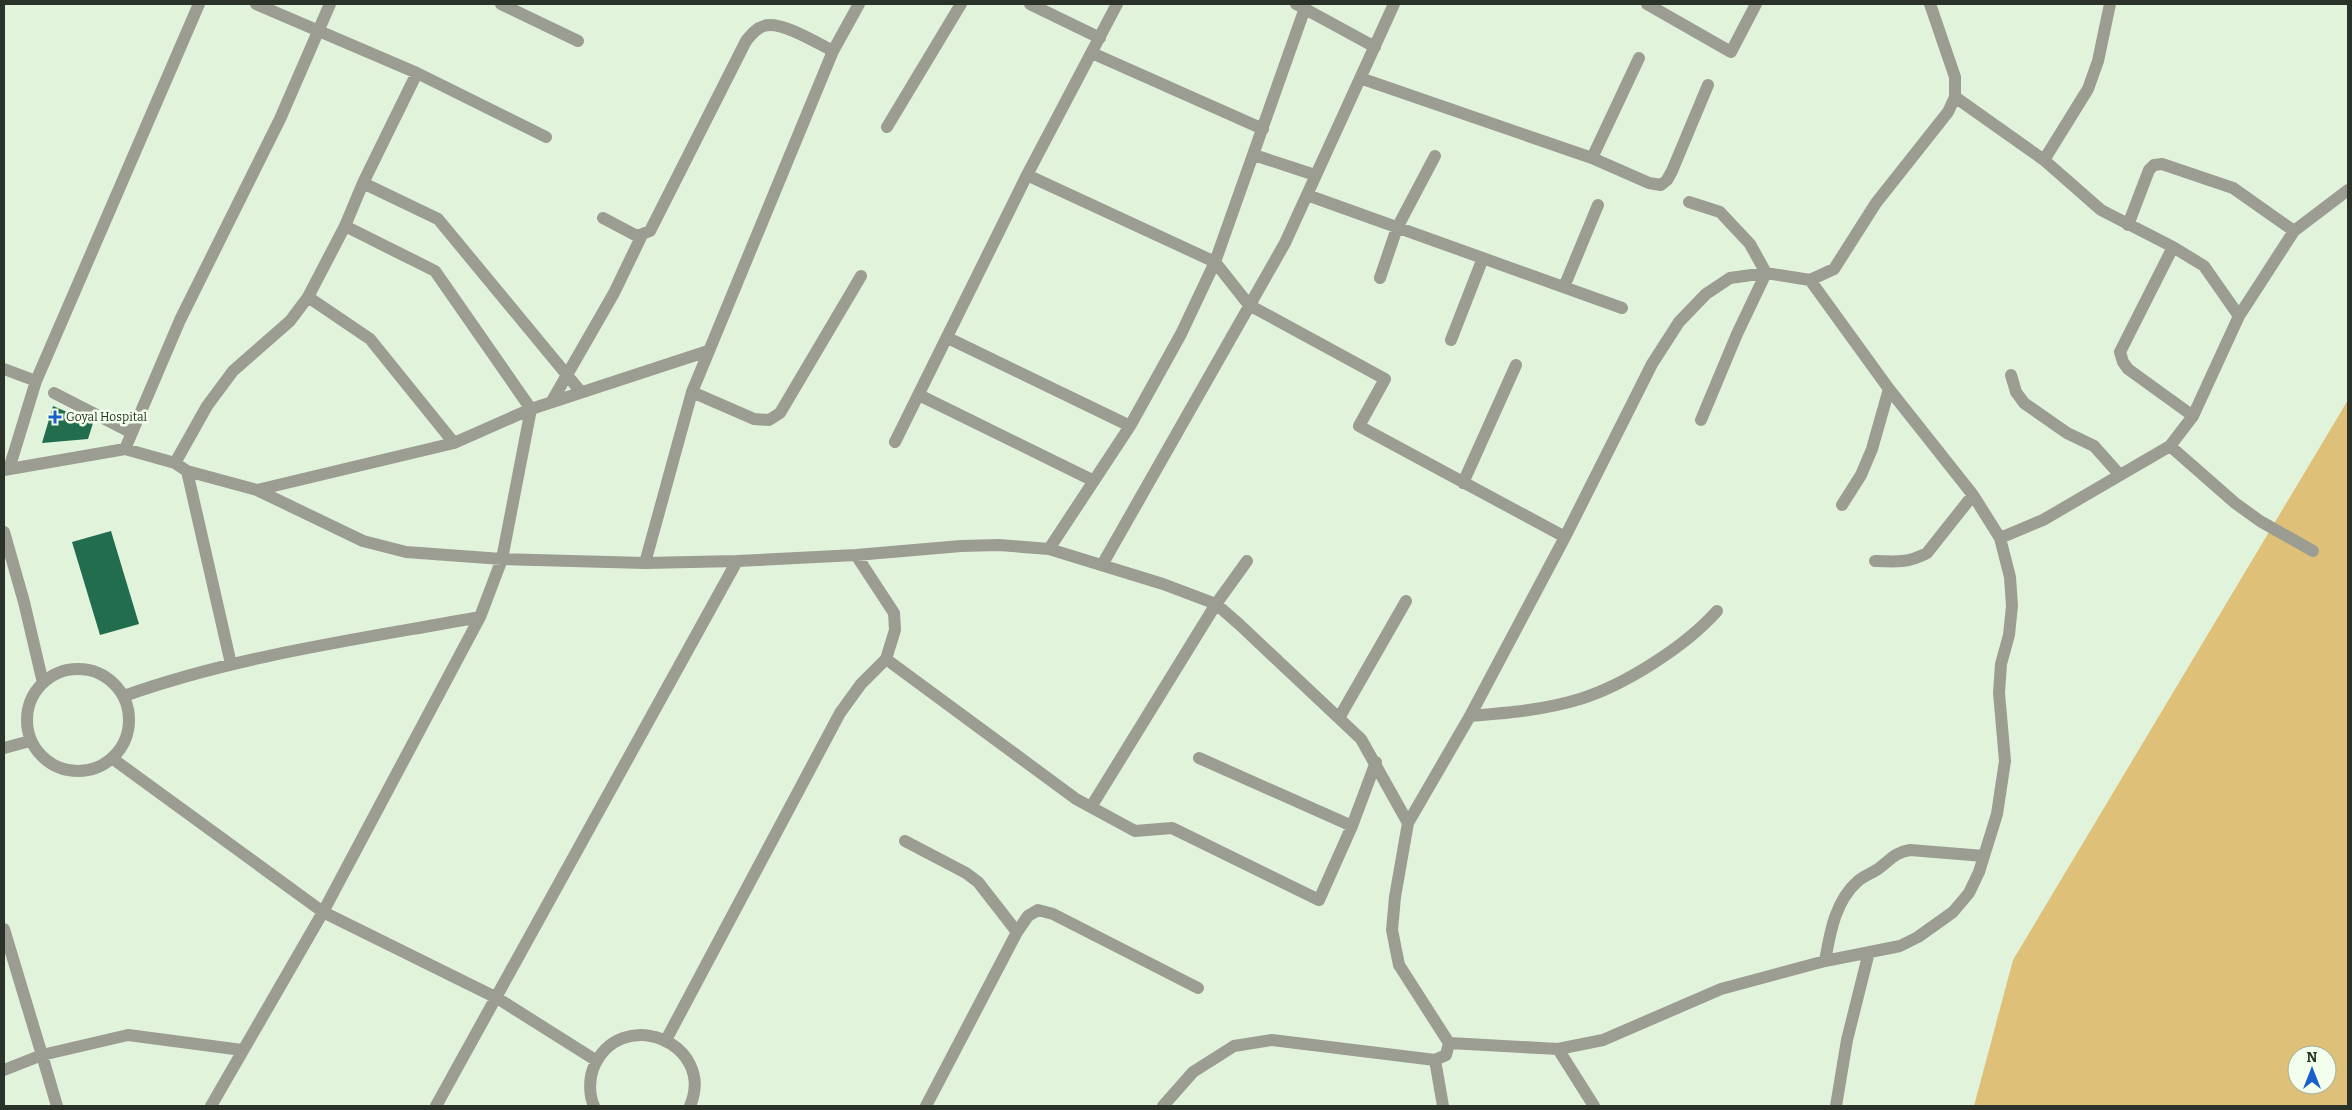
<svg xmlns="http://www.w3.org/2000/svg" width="2352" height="1110" viewBox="0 0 2352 1110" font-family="Bitter,serif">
<rect width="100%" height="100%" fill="#e2f3dc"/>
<!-- green -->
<path fill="#dec078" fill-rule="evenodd" d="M2348,400v706h-374l39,-146zM2297,1055h30v30h-30z"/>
<!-- building -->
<path fill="#226d4d" d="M53,406l40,17 -5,16 -46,4z
M111,531l28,93 -39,11 -28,-93z"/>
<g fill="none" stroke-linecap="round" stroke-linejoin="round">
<!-- minor -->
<path stroke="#9c9d92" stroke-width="12" d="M256,4l161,69 129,64
M501,4l77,37
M1030,4l70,34
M1296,4l79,43
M1647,4l84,48 25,-48
M1092,53l171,76
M1360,78l232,80 57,25 12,2 6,-5 5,-9 36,-86
M1955,97l89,63 57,50 72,37 31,19 35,50 -46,100 -23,30 -127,74 -43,18
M887,127l74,-123
M1254,155l61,20
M1592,158l47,-100
M2044,160l44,-71 10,-28 12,-57
M1027,175l188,87 34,43 136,74 -26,47 206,111
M363,183l75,36 143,173
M1307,195l315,113
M1689,202l31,10 30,32 16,29 -29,61 -36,86
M603,218l34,18 13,-5 96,-190c5,-6 10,-13 18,-15 16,-6 53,17 69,25
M2128,225l21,-55 5,-5 8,-1 71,24 61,43
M2173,247l-53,105 3,10 5,7 65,47
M1380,278l17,-50 38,-72
M1564,287l34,-82
M308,297l62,42 84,104
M2239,316l55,-85 54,-41
M948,338l182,88
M1451,340l32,-82
M4,369l32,12
M2011,375l5,17 8,11 43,30 27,13 25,28
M692,392l62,27 15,1 11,-7 81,-137
M54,393l78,40
M919,395l175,86
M552,401l62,-108 28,-58
M895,442l132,-267 90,-171
M2170,446l65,57 25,18 53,30
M125,449l55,-129 100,-201 50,-115
M175,463l32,-57 26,-35 57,-50 18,-24 37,-71 18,-43 54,-110
M9,469l27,-88 163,-377
M4,470l121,-21 50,14 12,8 44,193
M187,471l70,19 106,51 43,11 96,7 143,4 92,-2 119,-6 105,-9 38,-1 50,4 114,35 53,20 24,21 121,114 47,84
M1463,483l53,-118
M257,490l197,-47 77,-34 177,-58
M1842,505l19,-30 11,-26 17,-60
M4,532l20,70 19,81
M1049,549l81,-123 51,-92 34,-72 90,-254
M1875,561c19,1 34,2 52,-8l46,-58
M645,563l47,-171 141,-341 26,-47
M1102,565l183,-322 109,-239
M886,659l190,140 59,32 37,-3 147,72 33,-74 24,-64
M27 720a51 51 0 1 1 102 0a51 51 0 1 1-102 0Z
M124,696c115,-41 237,-57 356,-79
M1470,716c37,-3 74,-6 110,-17 45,-14 106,-53 137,-88
M1339,718l67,-117
M4,748l26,-7
M1199,758l153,68
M113,759l210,153 174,86 100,63
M1091,807l125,-203 31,-43
M905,841l61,32 12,9 39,50
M4,929l38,126 86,-20 114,15
M1825,961c5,-28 10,-60 33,-80 6,-5 14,-8 20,-12 13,-9 15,-16 32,-19l74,6
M666,1040l174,-327 21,-29 25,-25 9,-29 -1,-17 -38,-58
M1449,1043l109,6 45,-9 118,-51 104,-28 75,-15 18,-9 35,-25 16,-19 10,-21 18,-58 8,-53 -6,-68 2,-29 8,-29 3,-29 -2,-29 -10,-39 -27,-43 -84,-106 -79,-109
M1558,1049l36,57
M1435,1060l8,46
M4,1070l38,-15 15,51
M211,1106l112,-194 157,-295 22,-58 29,-150 -96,-138 -90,-45
M436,1106l301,-545
M594,1106c-5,-11 -5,-26 -1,-37 26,-66 124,-26 97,37
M926,1106l91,-174 11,-16 10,-6 15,4 145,74
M1163,1106l30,-34 41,-26 38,-6 163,20 11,-5 3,-12 -50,-78 -7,-35 3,-33 13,-74 62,-107 95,-179 87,-173 27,-42 27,-28 24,-16 36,-5 44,7 24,-11 42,-66 72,-91 7,-15v-20l-25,-73
M1836,1106l11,-66 22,-88"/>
</g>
<!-- markers -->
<path fill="#1a5eca" stroke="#f2ffed" stroke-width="2" d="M52.5 409.5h5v5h5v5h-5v5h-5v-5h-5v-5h5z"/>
<g text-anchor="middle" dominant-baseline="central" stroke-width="5" stroke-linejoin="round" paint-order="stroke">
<!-- poi labels -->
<g font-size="12" fill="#2b3229" stroke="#f2ffed" text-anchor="start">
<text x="66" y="417">Goyal Hospital</text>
</g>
</g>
<!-- border -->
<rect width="2352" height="1110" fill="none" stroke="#2b3229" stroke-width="10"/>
<!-- north arrow -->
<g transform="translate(2312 1070)"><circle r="24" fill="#f2ffed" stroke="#a2ad9f"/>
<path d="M0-4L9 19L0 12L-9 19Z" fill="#1a5eca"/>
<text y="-8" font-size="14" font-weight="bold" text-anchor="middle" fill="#2b3229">N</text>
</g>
</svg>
